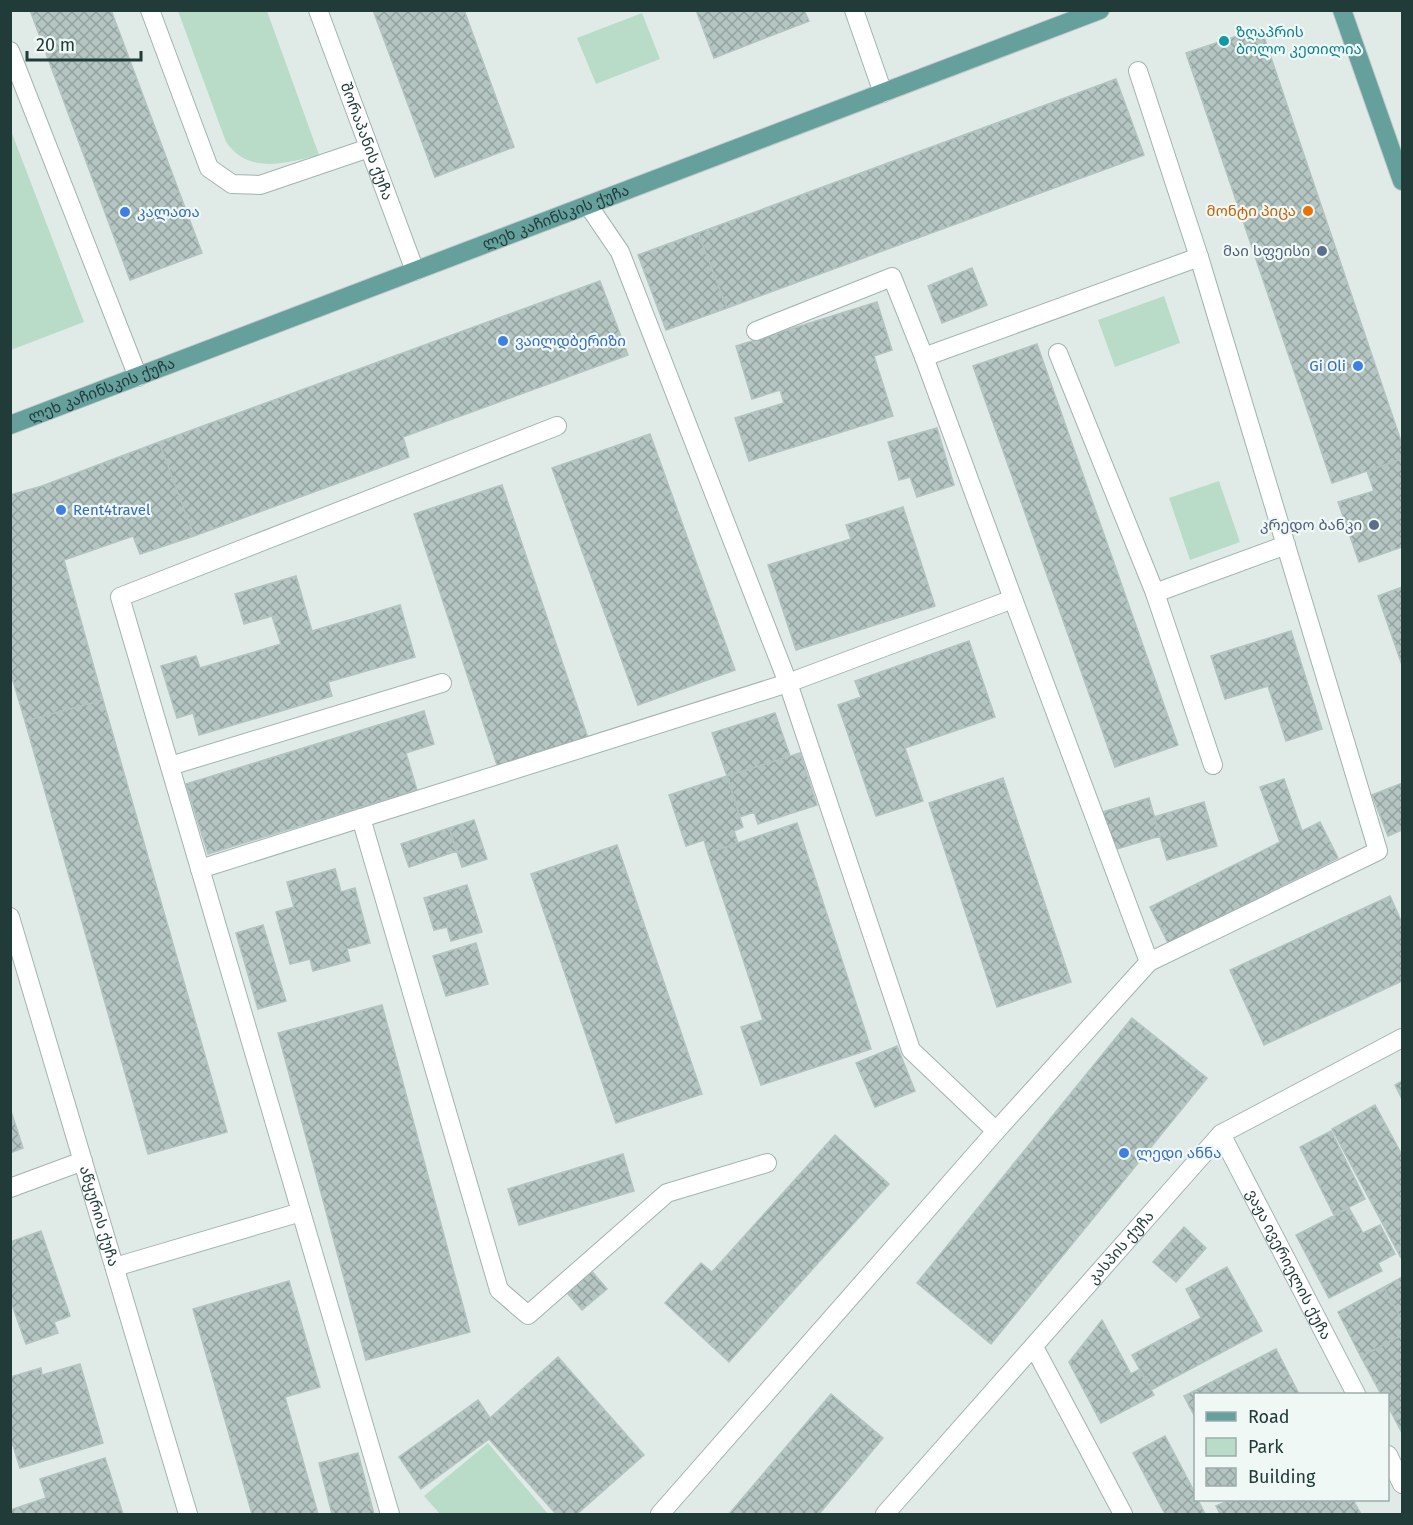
<svg xmlns="http://www.w3.org/2000/svg" width="1413" height="1525" viewBox="0 0 1413 1525" font-family="'Fira Sans','Noto Sans Georgian',sans-serif">
<defs>
<pattern id="building-cross-hatch" width="8" height="8" patternUnits="userSpaceOnUse" patternTransform="scale(1.5)"><rect width="8" height="8" fill="#b5c6c2"/><path d="M0 0l8 8M0 8l8-8" fill="none" stroke="#93a29f"/></pattern>
</defs>
<rect width="100%" height="100%" fill="#e0ebe8"/>
<!-- park -->
<path fill="#b9dcc9" d="M178,11h89l52,144c-33,8 -70,20 -93,-13z
M642,13l18,46 -64,25 -19,-46z
M10,128l74,194 -73,28h-1z
M1164,296l16,47 -65,24 -17,-47z
M1219,481l21,61 -50,18 -21,-62z
M488,1443l60,71h-108l-16,-18z"/>
<!-- building -->
<path fill="url(#building-cross-hatch)" stroke="#b3c4c0" stroke-width="1.5" d="M30,10h81l91,243 -72,27z
M373,10h91l50,137 -79,30z
M696,10h108l5,11 -95,37z
M1261,28l141,416v15l-70,24 -146,-430z
M1116,79l28,76 -417,153 -29,-75z
M698,233l29,75 -61,22 -28,-75z
M972,268l15,37 -45,18 -14,-37z
M600,281l28,74 -225,82 6,20 -215,79 -35,-94z
M877,302l15,48 -18,6 19,60 -144,45 -14,-43 49,-15 -4,-13 -28,9 -16,-53z
M1037,344l141,401 -63,22 -142,-401z
M937,428l17,57 -37,12 -7,-20 -11,3 -11,-38z
M650,434l85,236 -97,35 -86,-237z
M159,442l35,94 -54,18 -7,-18 -69,24 39,140 -78,21 -15,-50v-176l32,-9z
M1402,459v88l-43,15 -21,-60 36,-11 -7,-20z
M502,485l86,253 -90,30 -84,-254z
M903,507l32,99 -139,44 -28,-85 83,-26 -5,-14z
M296,576l16,55 88,-26 15,52 -87,25 4,14 -133,39 -6,-22 -16,5 -16,-52 35,-10 4,12 81,-24 -9,-28 -28,8 -9,-30z
M1402,587v78l-24,-69z
M1291,631l31,98 -36,12 -18,-55 -43,13 -14,-43z
M969,641l26,76 -90,31 18,53 -47,15 -38,-111 23,-8 -6,-16z
M103,700l124,432 -79,22 -123,-433z
M424,711l10,33 -28,9 11,37 -209,64 -22,-70z
M775,713l15,43 -63,20 -15,-43z
M800,753l17,52 -59,19 -4,-12 -14,5 -13,-41z
M727,776l16,51 -9,4 4,12 -30,10 -4,-13 -18,6 -17,-51z
M1003,778l68,204 -74,25 -68,-204z
M1284,779l18,52 18,-9 18,36 -170,85 -18,-36 130,-65 -20,-55z
M1402,783v47l-14,6 -16,-41z
M1149,798l11,38 -50,15 -11,-38z
M1204,802l13,44 -50,14 -13,-43z
M474,820l13,39 -25,8 -13,-39z
M797,823l74,226 -110,36 -20,-58 22,-7 -55,-167z
M449,828l8,23 -48,16 -8,-23z
M617,845l85,249 -86,29 -85,-249z
M335,869l6,23 14,-4 15,55 -23,6 3,12 -37,10 -3,-12 -20,5 -14,-52 18,-5 -7,-25z
M467,885l15,47 -31,9 -4,-14 -13,3 -10,-32z
M1390,896l12,27v58l-138,64 -34,-75z
M263,925l23,76 -28,8 -22,-76z
M476,943l12,41 -42,12 -13,-40z
M382,1005l88,327 -104,28 -88,-327z
M1132,1018l75,60 -216,266 -74,-61z
M897,1046l18,45 -40,16 -19,-44z
M1402,1081v18l-7,-14z
M1375,1105l27,50 -1,103 -69,-129z
M10,1108l13,40 -13,5z
M1331,1131l34,68 -31,16 -34,-68z
M835,1135l54,49 -160,178 -64,-59 36,-40 11,9z
M623,1154l11,37 -115,34 -11,-36z
M1349,1208l14,25 17,-8 15,29 -17,9 4,8 -53,27 -33,-63z
M1184,1227l22,21 -30,34 -23,-20z
M41,1231l29,85 -16,6 4,11 -32,11 -16,-45v-57z
M588,1267l19,22 -25,21 -19,-22z
M1227,1267l35,64 -111,59 -19,-35 69,-37 -15,-29z
M1402,1277v44l-18,-34z
M289,1281l31,106 -35,10 33,117h-66l-59,-205z
M1384,1287l18,34v14l-41,22 -23,-45z
M1102,1320l29,54 9,-5 14,26 -53,28 -32,-61z
M1402,1335v98l-14,-27v-12h-7l-20,-37z
M1276,1349l23,45h-103v25l-12,-23z
M558,1357l86,98 -67,59h-21l-67,-75 -68,50 -22,-32 79,-57 12,18z
M80,1364l23,79 -83,25 -10,-32v-59l31,-9 1,7z
M831,1394l52,44 -64,76h-90z
M1165,1436l31,59v5h2l7,14h-40l-32,-61z
M358,1453l16,61h-42l-13,-51z
M105,1458l18,56h-113v-4l36,-12 -6,-19z
M1230,1500h123l8,14h-141l-4,-8z"/>
<g fill="none" stroke-linecap="round" stroke-linejoin="round">
<defs>
<g id="minor">
<path d="M150,10l59,158 23,16 28,1 109,-37"/>
<path id="s1" d="M318,10l97,261"/>
<path d="M854,10l29,83"/>
<path d="M10,51l128,326"/>
<path d="M588,205l32,47 168,431 123,367 85,81"/>
<path d="M756,331l136,-54 32,80"/>
<path d="M1058,353l97,240 58,172"/>
<path d="M1155,593l131,-48"/>
<path d="M1013,599l-89,-242 275,-100"/>
<path d="M170,766l272,-83"/>
<path d="M361,818l138,472 29,25 139,-122 100,-30"/>
<path d="M200,869l588,-186 225,-84 136,363"/>
<path id="s2" d="M10,917l178,597"/>
<path id="s3" d="M1221,1134l135,260"/>
<path d="M10,1188l73,-27"/>
<path d="M115,1267l186,-55"/>
<path d="M1034,1347l89,167"/>
<path d="M1388,1455l14,29"/>
<path d="M390,1514l-270,-917 437,-171"/>
<path d="M660,1514l336,-383 153,-169 229,-111 -179,-594 -61,-186"/>
<path id="s4" d="M885,1514l336,-380 181,-96"/>
</g>
<g id="major">
<path d="M1342,10l60,171"/>
<path id="s5" d="M10,425l1090,-415"/>
</g>
</defs>
<!-- minor casing -->
<use href="#minor" stroke="#a3b3b0" stroke-width="20"/>
<!-- major casing -->
<use href="#major" stroke="#c1c8c8" stroke-width="20"/>
<!-- minor -->
<use href="#minor" stroke="#fff" stroke-width="18"/>
<!-- major -->
<use href="#major" stroke="#65a09d" stroke-width="18"/>
</g>
<!-- markers -->
<circle fill="#0f9aa8" stroke="#f0f8f5" stroke-width="2" cx="1224" cy="41" r="6"/>
<circle fill="#e8710a" stroke="#f0f8f5" stroke-width="2" cx="1308" cy="211" r="6"/>
<g fill="#3f7fe0" stroke="#f0f8f5" stroke-width="2">
<circle cx="125" cy="212" r="6"/>
<circle cx="503" cy="341" r="6"/>
<circle cx="1358" cy="366" r="6"/>
<circle cx="61" cy="510" r="6"/>
<circle cx="1124" cy="1153" r="6"/>
</g>
<g fill="#5c6f8a" stroke="#f0f8f5" stroke-width="2">
<circle cx="1322" cy="251" r="6"/>
<circle cx="1374" cy="525" r="6"/>
</g>
<g text-anchor="middle" dominant-baseline="central" stroke-width="4.5" stroke-linejoin="round" paint-order="stroke">
<!-- culture labels -->
<g font-size="15" fill="#0d838f" stroke="#f0f8f5" text-anchor="start">
<text x="1236" y="32">ზღაპრის<tspan x="1236" dy="17">ბოლო კეთილია</tspan></text>
</g>
<!-- street labels -->
<g font-size="15" fill="#213b39" stroke="#f0f8f5">
<text stroke="none"><textPath href="#s1" startOffset="140">შორაპანის ქუჩა</textPath></text>
<text stroke="none"><textPath href="#s5" startOffset="584">ლეხ კაჩინსკის ქუჩა</textPath></text>
<text stroke="none"><textPath href="#s5" startOffset="98">ლეხ კაჩინსკის ქუჩა</textPath></text>
<text stroke="none"><textPath href="#s2" startOffset="312">აწყურის ქუჩა</textPath></text>
<text stroke="none"><textPath href="#s4" startOffset="356">კასპის ქუჩა</textPath></text>
<text stroke="none"><textPath href="#s3" startOffset="147">ვაჟა ივერიელის ქუჩა</textPath></text>
</g>
<!-- food labels -->
<g font-size="15" fill="#c56008" stroke="#f0f8f5" text-anchor="end">
<text x="1296" y="211">მონტი პიცა</text>
</g>
<!-- shop labels -->
<g font-size="15" fill="#366cbe" stroke="#f0f8f5" text-anchor="start">
<text x="137" y="212">კალათა</text>
<text x="515" y="341">ვაილდბერიზი</text>
<text x="1346" y="366" text-anchor="end">Gi Oli</text>
<text x="73" y="510">Rent4travel</text>
<text x="1136" y="1153">ლედი ანნა</text>
</g>
<!-- service labels -->
<g font-size="15" fill="#4e5e75" stroke="#f0f8f5" text-anchor="end">
<text x="1310" y="251">მაი სფეისი</text>
<text x="1362" y="525">კრედო ბანკი</text>
</g>
</g>
<!-- border -->
<rect width="1413" height="1525" fill="none" stroke="#213b39" stroke-width="24"/>
<!-- legend -->
<rect x="1194" y="1393" width="195" height="108" fill="#f0f8f5" stroke="#9dacaa" stroke-width="1.5"/>
<rect x="1206" y="1412" width="30" height="9" fill="#65a09d" stroke="#9dacaa" stroke-width="1.5"/>
<text x="1248" y="1423" font-size="18" fill="#213b39">Road</text>
<rect x="1206" y="1438" width="30" height="18" fill="#b9dcc9" stroke="#9dacaa" stroke-width="1.5"/>
<text x="1248" y="1453" font-size="18" fill="#213b39">Park</text>
<rect x="1206" y="1468" width="30" height="18" fill="url(#building-cross-hatch)" stroke="#9dacaa" stroke-width="1.5"/>
<text x="1248" y="1483" font-size="18" fill="#213b39">Building</text>
<!-- scale -->
<path d="M27 51v9h114v-9" fill="none" stroke="#213b39" stroke-width="3"/>
<text x="36" y="51" font-size="18" fill="#213b39" stroke="#f0f8f5" stroke-width="4.5" paint-order="stroke">20 m</text>
</svg>
